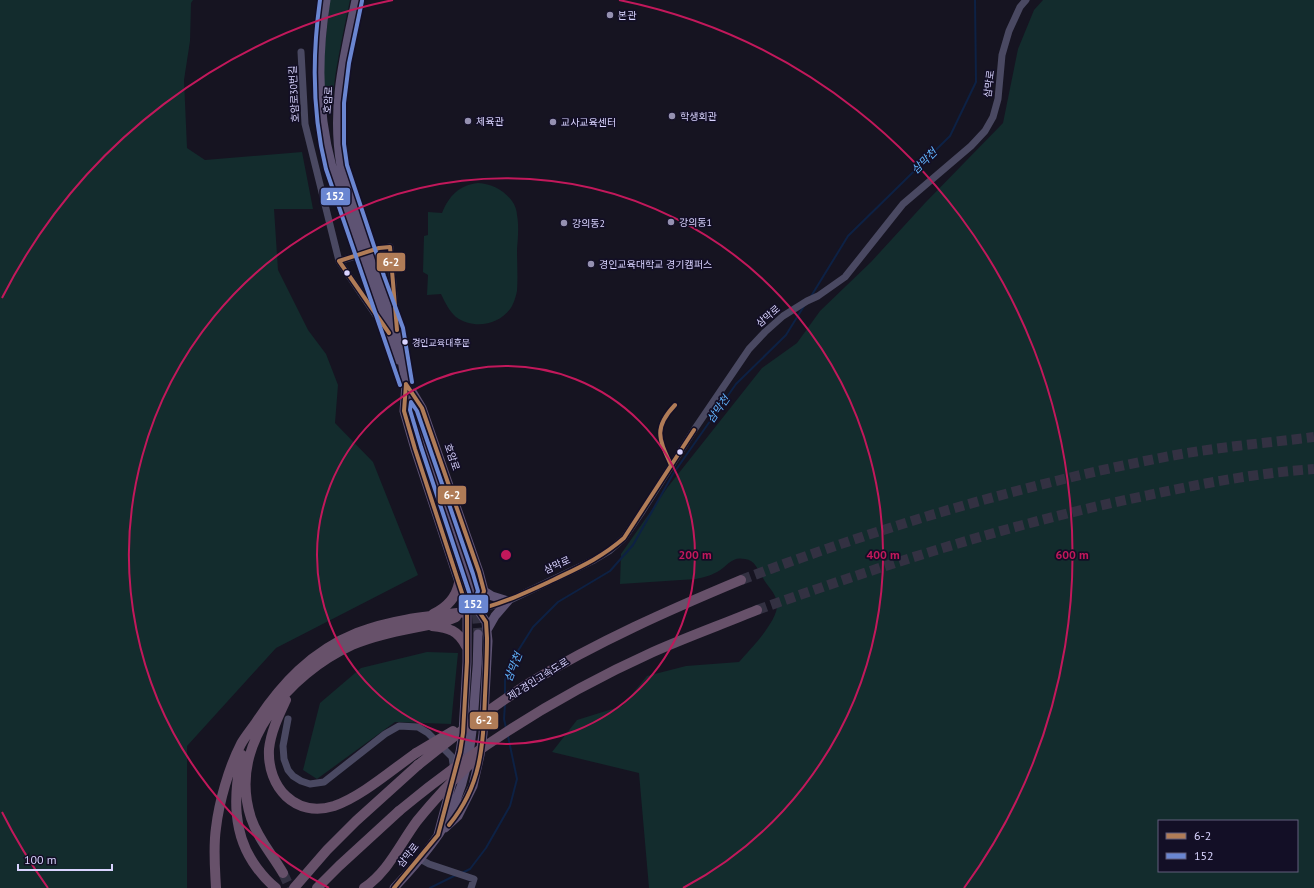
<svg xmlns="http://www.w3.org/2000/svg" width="1314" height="888" viewBox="0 0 1314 888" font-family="'PT Sans','Noto Sans KR',sans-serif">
<rect width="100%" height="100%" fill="#161421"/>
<!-- green -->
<path fill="#132c2d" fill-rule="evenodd" d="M0,0h193l-2,3 -1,38 -6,39 3,68 18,12 97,-8 11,57h-39l4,61 30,60 18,24 12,31 -3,38 38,39 45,113 -142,73 -89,98v142h-187z
M330,0h20c-5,24 -10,47 -14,71 -2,11 -2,26 -7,36l-3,-1 -2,-5 -1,-38z
M1043,0h271v888h-665l-10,-115 -87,-21 25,-32 45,-14 25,-30 39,-10 53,-4c11,-13 41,-42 38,-60 -2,-10 -10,-16 -14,-24 -5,-8 -8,-18 -18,-19 -14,-3 -17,7 -28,13 -7,4 -13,5 -21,7l-76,5 1,-30 46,-66 95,-120 35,-25 23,-32 51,-49 54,-59 78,-80 15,-74 16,-39zM1159,821h138v50h-138z
M478,183c14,1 26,7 34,18 3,4 5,10 5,14 2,11 1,23 0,34 0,14 1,28 0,42 -1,5 -3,11 -5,15 -11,19 -38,24 -56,11 -7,-6 -11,-15 -15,-23l-14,1 1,-20 -5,-3 1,-36 4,-1v-23l14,1c7,-17 17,-28 36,-30z
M427,652l31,1 -7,71 -56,-2 -78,57 -14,-9 17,-67 41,-35z"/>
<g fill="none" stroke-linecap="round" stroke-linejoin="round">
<!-- stream -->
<path stroke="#0d2144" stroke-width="2" d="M810,298l38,-62 102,-100 26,-54 -1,-82
M505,696v-16l11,-26 17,-27 25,-25 52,-31 23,-26 40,-71 63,-90 50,-49 18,-29
M505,704l-1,15 2,9
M462,873l8,-4 16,-21 24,-42 7,-27 -9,-43
M430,888l26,-13"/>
<!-- major-tunnel -->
<path stroke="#333142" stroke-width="9" stroke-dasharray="9 4.5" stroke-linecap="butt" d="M471,588l5,22 2,24"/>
<!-- highway-tunnel -->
<path stroke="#333142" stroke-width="10" stroke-dasharray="10 5" stroke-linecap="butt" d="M741,580c139,-53 283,-96 429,-124 48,-9 96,-13 144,-19
M757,610c129,-46 259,-88 392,-115 55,-12 109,-22 165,-26
M283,873l7,15"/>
<!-- minor -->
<path stroke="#4a4962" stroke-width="7" d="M301,52l4,72 34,137 45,66
M374,250l16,-3 6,74
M339,261l14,-4
M478,610l30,-9 86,-41 15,-9 15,-13 17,-25 53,-83 55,-81 16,-17 18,-16 24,-15 11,-5 27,-19 58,-73 68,-58 14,-15 8,-14 5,-18 4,-44 7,-24 11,-24 6,-7
M288,719l-5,27 1,13 4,11 5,6 8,5 9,3 14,-2 61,-48 14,-8 19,1 10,6 24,24 2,14
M420,859l9,5 45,15 -3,9"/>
<!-- major -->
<path stroke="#5e5373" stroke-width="9" d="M326,0c-9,56 -9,112 6,167l66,193
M356,0c-12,57 -25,107 -15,166l37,112 19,52 9,54 -2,27 11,38 48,145 4,18v50l-4,71 -3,19 -22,83
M408,389l63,197
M413,393l9,15 57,164 5,19 -6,19
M484,591l8,5 16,5 -13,15 -8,14
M463,594h12l9,-4
M445,828l13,-12 15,-30 7,-31 3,-21 5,-93 -2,-19 -8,-12
M394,888c16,-17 32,-35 45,-54 28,-44 33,-89 36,-140 2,-20 3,-40 3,-60"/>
<!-- highway -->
<path stroke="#67516a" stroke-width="10" d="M433,614c13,-6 23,-16 26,-31
M432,626c17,2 26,4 34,20
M286,700c-7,15 -15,31 -17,49 -2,38 26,69 65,57 27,-9 59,-37 82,-53
M242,755c-9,40 -10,80 15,113 6,8 11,14 19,20
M283,873c-11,-19 -25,-34 -32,-55 -24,-74 38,-144 101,-173 30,-13 63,-16 94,-24l10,-4
M216,888c-1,-20 -3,-40 0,-60 3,-26 13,-61 25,-84 4,-7 9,-13 14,-20 26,-40 57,-73 102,-91 35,-14 73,-17 110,-21
M294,888l33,-38 29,-29 62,-56
M317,888l22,-22 60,-55"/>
<!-- highway-bridge -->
<path stroke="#67516a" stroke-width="10" d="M416,753l37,-22
M418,765c37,-29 73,-58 113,-83 66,-40 138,-72 210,-102
M399,811c77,-64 163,-118 254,-159 34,-15 70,-28 104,-42
M364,888c24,-16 36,-44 53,-67 18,-22 38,-44 59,-62"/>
<defs>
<path id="bus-1" d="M339,261l40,-13 11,-1 7,83
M339,261l50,72
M406,384l16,24 57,164 5,19 -6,19
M671,465c-12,-26 -18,-37 4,-60
M467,612c31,-6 58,-19 86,-32 27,-13 48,-22 71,-42l70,-108
M449,825c33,-40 34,-80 36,-129 1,-20 2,-39 2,-58l-1,-16 -8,-12
M394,888l44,-53 22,-83 3,-19 4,-71v-50l-2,-10 -50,-153 -11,-38 2,-27"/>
<path id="bus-2" d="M320,0c-8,57 -8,113 6,169l74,216
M362,1l-13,62 -5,40v41l3,21 37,111 19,52 9,54
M411,402l6,9 56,163 5,17 -5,14h-1l-3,-13 -48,-145 -11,-37z"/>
</defs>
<!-- bus-1 casing -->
<use href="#bus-1" stroke="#130f26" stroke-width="7"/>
<!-- bus-2 casing -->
<use href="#bus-2" stroke="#130f26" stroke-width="7"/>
<!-- bus-1 -->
<use href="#bus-1" stroke="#b07c57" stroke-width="4"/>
<!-- bus-2 -->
<use href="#bus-2" stroke="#6a86d1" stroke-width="4"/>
</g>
<!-- distance rings -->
<g fill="none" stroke="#c2185b" stroke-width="2">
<circle cx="506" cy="555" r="189"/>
<path d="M329 888A377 377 0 1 1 683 888"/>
<path d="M48 888A566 566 0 0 1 2 812M2 298A566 566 0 0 1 393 0M619 0A566 566 0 0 1 964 888"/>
</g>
<!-- markers -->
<g fill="#9591b1" stroke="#130f26" stroke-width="1.5">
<circle cx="610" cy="15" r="4"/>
<circle cx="672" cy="116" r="4"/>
<circle cx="468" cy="121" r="4"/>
<circle cx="553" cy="122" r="4"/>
<circle cx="671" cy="222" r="4"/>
<circle cx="564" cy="223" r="4"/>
<circle cx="591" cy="264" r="4"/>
</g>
<g fill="#d9d4ff" stroke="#130f26" stroke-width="1.5">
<circle cx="347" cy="273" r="3.5"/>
<circle cx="405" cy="342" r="3.5"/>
<circle cx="680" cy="452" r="3.5"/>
</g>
<g text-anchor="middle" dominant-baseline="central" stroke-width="3.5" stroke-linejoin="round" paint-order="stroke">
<!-- bus labels -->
<g font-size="9" fill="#d9d4ff" stroke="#130f26" text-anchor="start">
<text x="412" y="342">경인교육대후문</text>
</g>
<!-- poi labels -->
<g font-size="10" fill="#d9d4ff" stroke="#130f26" text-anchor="start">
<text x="618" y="15">본관</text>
<text x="680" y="116">학생회관</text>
<text x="476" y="121">체육관</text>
<text x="561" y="122">교사교육센터</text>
<text x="679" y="222">강의동1</text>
<text x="572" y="223">강의동2</text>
<text x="599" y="264">경인교육대학교 경기캠퍼스</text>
</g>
<!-- street labels -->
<g font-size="10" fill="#d9d4ff" stroke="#130f26">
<text transform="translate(989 84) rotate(-83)">삼막로</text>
<text transform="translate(294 94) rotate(-93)">호암로30번길</text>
<text transform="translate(328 100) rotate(-86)">호암로</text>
<text transform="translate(768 316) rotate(-40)">삼막로</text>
<text transform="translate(452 457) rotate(71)">호암로</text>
<text transform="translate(557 565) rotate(-25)">삼막로</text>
<text transform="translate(538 679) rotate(-32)">제2경인고속도로</text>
<text transform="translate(408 855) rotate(-51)">삼막로</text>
</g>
<!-- water labels -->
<g font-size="11" font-style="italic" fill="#62b6ff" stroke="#130f26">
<text transform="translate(924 161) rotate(-45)">삼막천</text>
<text transform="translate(718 409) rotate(-55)">삼막천</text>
<text transform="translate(513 667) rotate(-68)">삼막천</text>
</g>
</g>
<circle cx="506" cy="555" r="6" fill="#c2185b" stroke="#130f26" stroke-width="2"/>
<g font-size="12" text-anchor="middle" font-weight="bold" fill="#c2185b" stroke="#130f26" stroke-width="3.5" stroke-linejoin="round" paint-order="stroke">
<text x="695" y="559">200 m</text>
<text x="883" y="559">400 m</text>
<text x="1072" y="559">600 m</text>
</g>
<g stroke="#130f26" stroke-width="1.5">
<rect x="320" y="187" width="31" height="19" rx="4" fill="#6a86d1"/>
<rect x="376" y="252" width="30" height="20" rx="4" fill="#b07c57"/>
<rect x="437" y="485" width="30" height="20" rx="4" fill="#b07c57"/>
<rect x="458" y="594" width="31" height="20" rx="4" fill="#6a86d1"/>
<rect x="469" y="711" width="30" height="19" rx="4" fill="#b07c57"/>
</g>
<g font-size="11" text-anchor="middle" font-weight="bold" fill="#fff">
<text x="335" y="200">152</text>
<text x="391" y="266">6-2</text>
<text x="452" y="499">6-2</text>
<text x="473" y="608">152</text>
<text x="484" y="724">6-2</text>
</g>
<!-- legend -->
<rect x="1158" y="820" width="140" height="52" fill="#130f26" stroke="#625e7d"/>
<rect x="1166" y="833" width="20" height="6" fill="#b07c57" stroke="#625e7d"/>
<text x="1194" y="840" font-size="12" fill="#d9d4ff">6-2</text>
<rect x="1166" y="853" width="20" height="6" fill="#6a86d1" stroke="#625e7d"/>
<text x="1194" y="860" font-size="12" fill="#d9d4ff">152</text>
<!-- scale -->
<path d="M18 864v6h94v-6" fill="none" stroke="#d9d4ff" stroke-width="2"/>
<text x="24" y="864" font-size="12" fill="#d9d4ff" stroke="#130f26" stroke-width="3" paint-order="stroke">100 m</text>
</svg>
